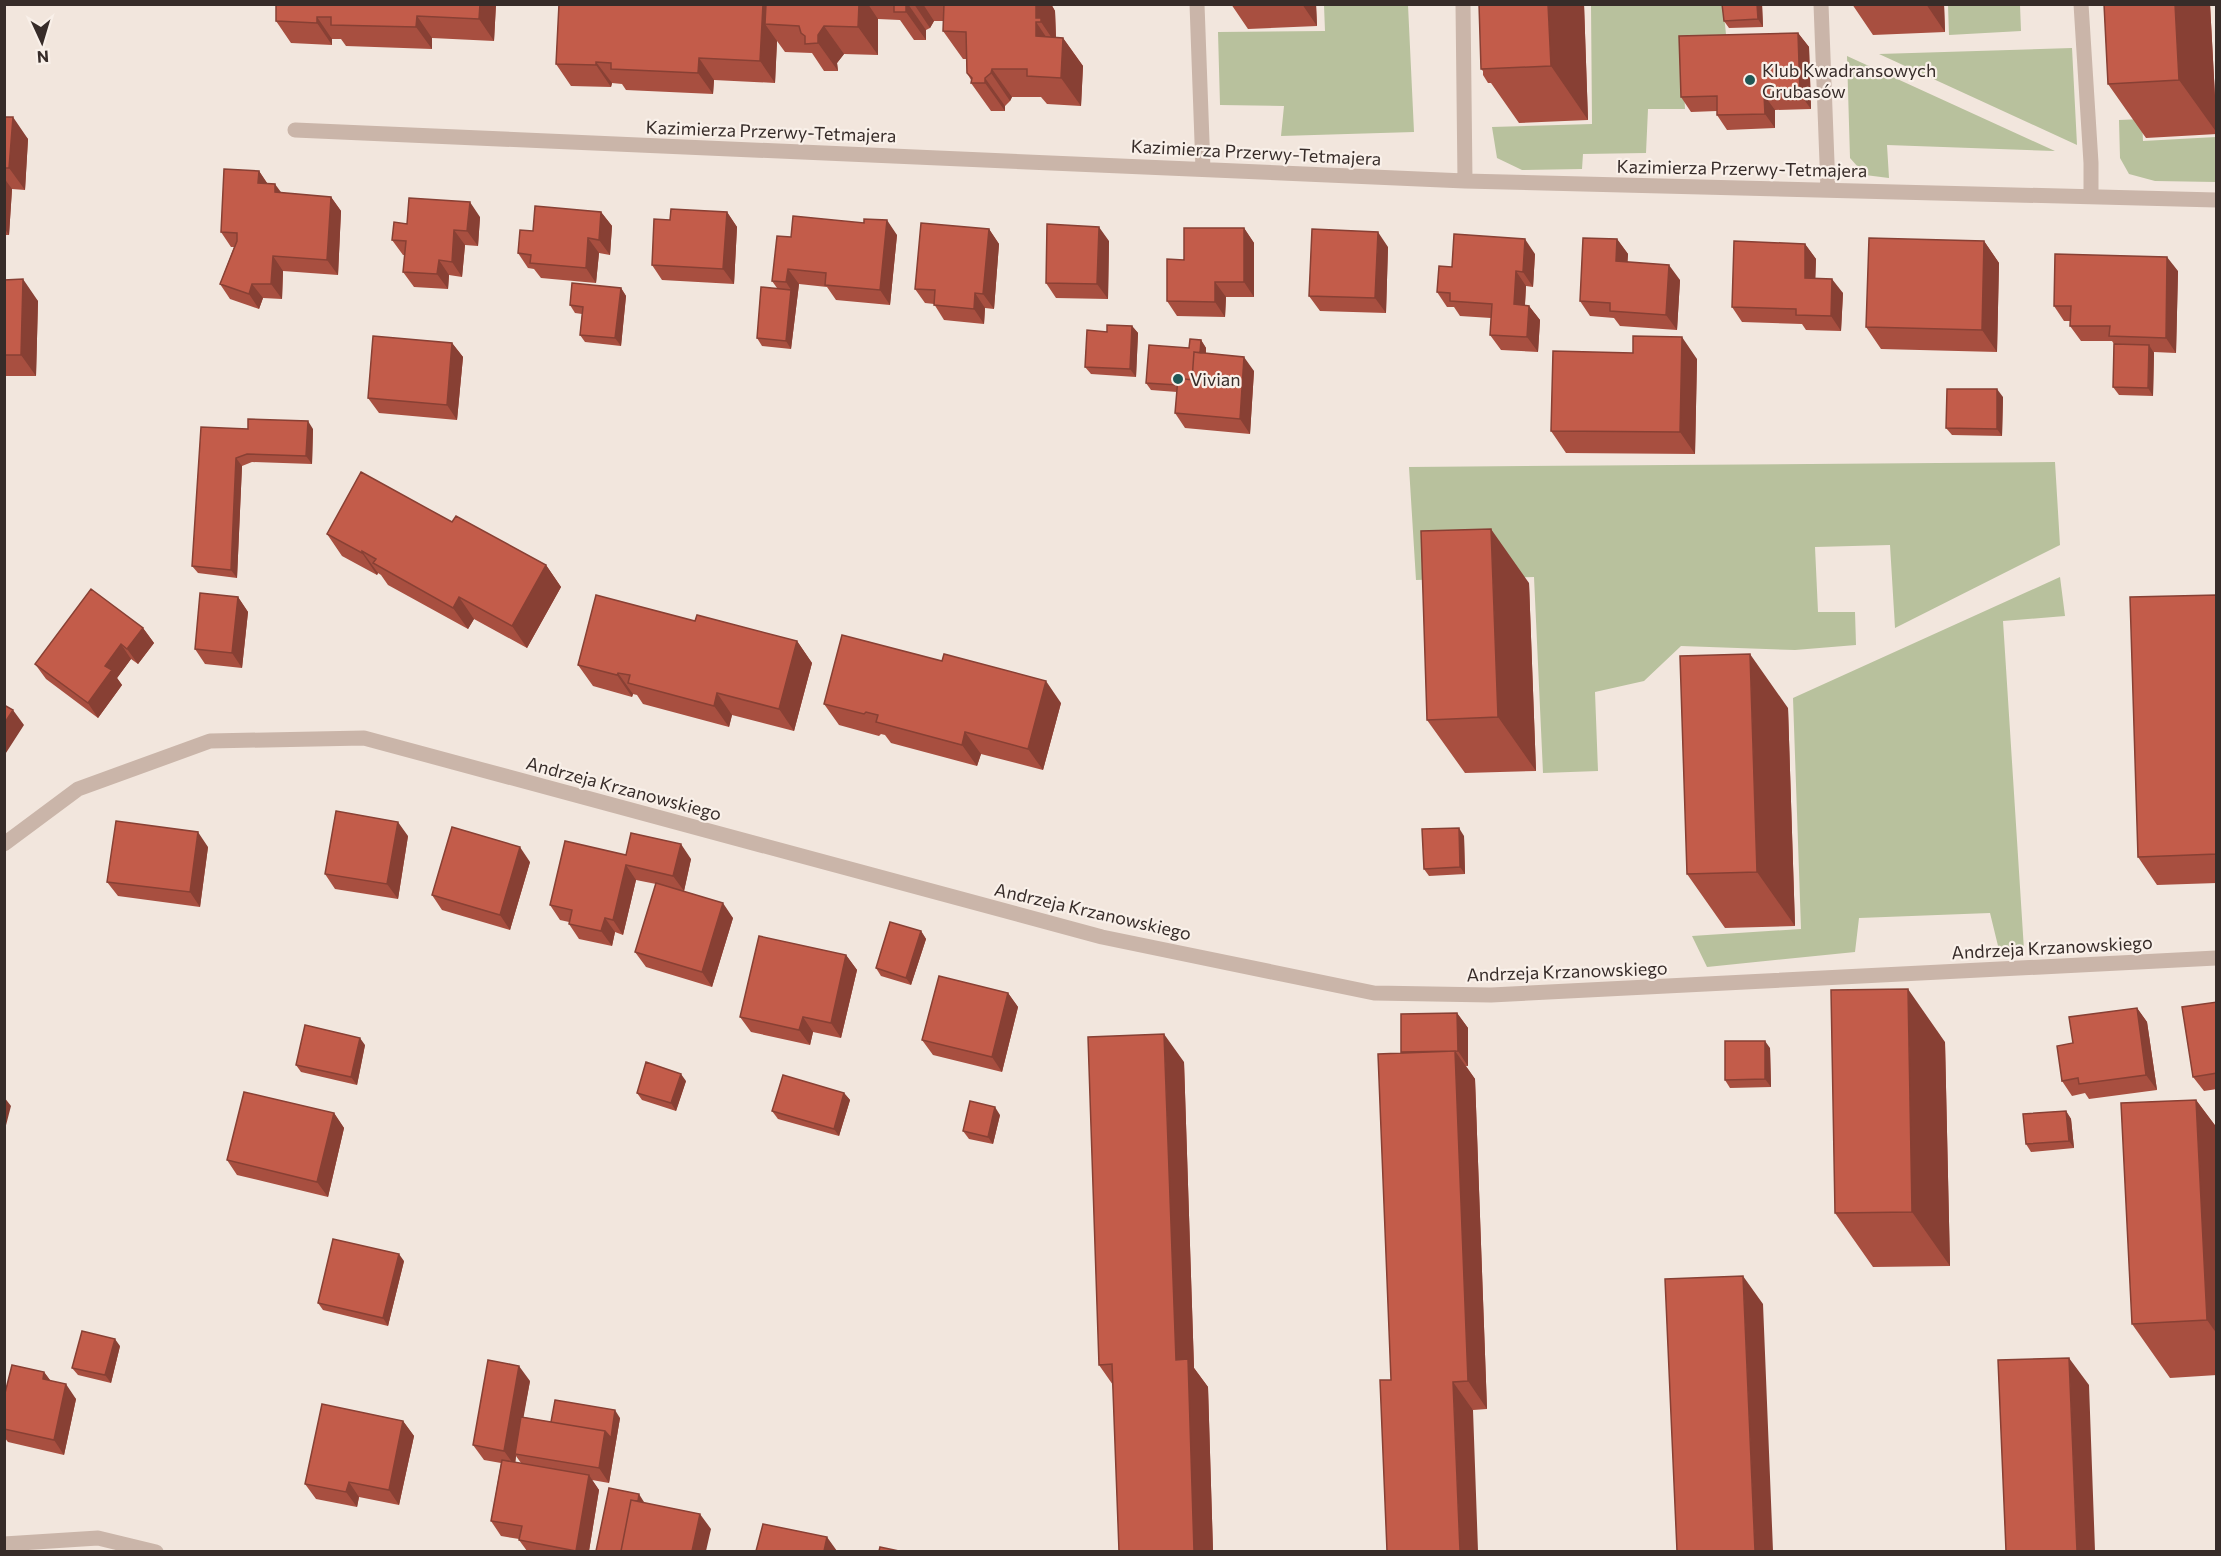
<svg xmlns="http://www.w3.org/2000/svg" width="2221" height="1556" viewBox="0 0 2221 1556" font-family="Commissioner,sans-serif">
<rect width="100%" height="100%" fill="#f2e6dd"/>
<!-- green -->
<path fill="#b8c19d" d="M1324,5h84l6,127 -133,4 3,-30 -64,-1 -2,-73 107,-1z
M1591,5h132l4,39 -45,2 3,63h-37l-2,44 -63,1 -1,15 -60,1 -25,-12 -5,-31 100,-3z
M1948,5h72l1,26 -72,4z
M2072,48l5,97 -198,-91z
M1847,56l208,95 -168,-6 2,33 -24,-3 -15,-17z
M2142,119l1,22 73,-4v45l-61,-1 -26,-7 -9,-16 -1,-38z
M2055,462l5,83 -165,83 -5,-83 -75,2 3,65h37l1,33 -61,5 -114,-4 -37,35 -49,11 3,79 -55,2 -9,-196 -118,3 -7,-113z
M2060,577l5,39 -62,5 21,329h-25l-9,-37 -131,5 -4,34 -148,15 -15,-31 109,-7 -8,-231z"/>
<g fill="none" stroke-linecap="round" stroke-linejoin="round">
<!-- street -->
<path stroke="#cab5a9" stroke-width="15" d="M1197,4l6,165
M1463,4l2,177
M1821,4l7,185
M2081,4l10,159v32
M295,130l1170,51 751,19
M4,844l74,-55 132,-48 154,-3 738,199 272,56 117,2 725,-37
M4,1544l94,-6 58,14"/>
</g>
<!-- wall -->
<path fill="#a84f40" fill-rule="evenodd" d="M276,4h220l-2,37 -62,-3v11l-86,-3 -5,-7h-9v6l-41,-2 -15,-22z
M559,4h492l4,7 1,26 7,1 20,28 -2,40 -34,-2 -6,-7h-29l-2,4 -5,5v5h-14l-20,-28v-3l-4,-7 -1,-14h-3l-20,-28 1,-10h-10l-4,7 -4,2v10h-12l-14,-20 -22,-1v36l-34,-1 -7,9 1,8h-14l-12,-18 -27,-1 -8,-11 -2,42 -61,-3 -1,14 -87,-4 -4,-6 -10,-1 -1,4 -40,-1 -15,-22z
M1231,4h85l1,22 -69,3z
M1584,4l4,116 -69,3 -28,-40h-3l-5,-8v-4l-2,-2z
M1762,4l1,23 -34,1 -5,-7z
M1852,4h92l1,28 -72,3z
M2104,4h106l7,130 -71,4 -38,-54z
M1798,33l11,14 2,62 -36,1v18l-48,2 -10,-15v-4l-26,1 -10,-15z
M4,117l24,22 -3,51 -13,-1 -3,46h-5z
M259,171l8,12 15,10 49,4 10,14 -3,64 -55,-4 -1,28 -19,-1 -4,11 -29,-10 -10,-15 14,-37h-3l-10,-15z
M601,212l11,14 -2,29 -11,-2 -3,30 -55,-5 -7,-9 -6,-1 -10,-15 15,-22z
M727,212l10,15 -3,57 -72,-4 -10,-15 18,-45z
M480,217l-2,29 -13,-1 -3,32 -13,-2 -1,14 -34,-2 -11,-15 2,-17h-2l-11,-15 15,-16z
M864,223l33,12 -7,70 -54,-5 -9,-13 -28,-3 -8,65 -29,-3 -5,-8 20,-50 -5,-7 19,-44z
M1244,228l10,15v54h-28l-1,20 -48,-1 -10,-15 17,-41z
M989,229l10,15 -5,65 -9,-1 -1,16 -40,-4 -10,-16 -9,-1 -10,-14z
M1617,239l11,15 -1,8 53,18 -3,50 -57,-4 -6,-8 -24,-2 -10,-15z
M1109,241l-1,58 -52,-1 -10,-15z
M1984,241l15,22 -2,89 -116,-3 -15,-22z
M1805,244l11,15 -1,19 28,15 -2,38 -35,-1 -4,-6 -60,-2 -10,-15z
M1388,247l-2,66 -66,-2 -11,-15z
M1535,254l-2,33 -7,-1 -1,19 4,1 11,14 -2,32 -37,-2 -11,-15 1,-17 -31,-2 -6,-9h-7l-10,-15 15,-25z
M2178,271l-2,82 -22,-1 -1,44 -34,-1 -6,-8 1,-43 -2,-3h-31l-11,-15 1,-5h-7l-10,-15z
M4,278l2,2 32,21 -2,75h-32z
M621,288l5,8 -5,50 -36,-4 -5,-7 2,-21 -7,-1 -5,-8z
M1132,326l6,7 -2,44 -45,-3 -6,-7 22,-35z
M1201,340l5,8v5l48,18 -4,63 -65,-6 -10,-15 2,-21 -26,-2 -5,-7 43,-35z
M452,343l11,14 -6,63 -78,-7 -11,-15z
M1633,353l64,6 -2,95 -129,-1 -15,-22z
M2003,397l-1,39 -50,-1 -6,-7z
M248,429h65l-1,35 -60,-2 -10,4 -5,112 -39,-5 -6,-7z
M452,522l94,43 15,22 -34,61 -53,-29 -6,10 -80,-44 -7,-10 -3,-2 -1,2 -35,-19 -15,-22z
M1529,583l7,188 -71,2 -38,-53z
M2217,595v288l-60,2 -19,-28z
M238,597l10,15 -6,56 -37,-4 -10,-15z
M695,621l102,20 15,22 -18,68 -62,-16 -3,12 -86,-23 -6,-9 -4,-1 -1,3 -39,-11 -15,-21z
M143,628l11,15 -16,21 -7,-5 -14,19 5,7 -24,33 -52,-39 -11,-15z
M1061,703l-18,67 -62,-16 -4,12 -86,-23 -6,-8 -4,-1 -2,2 -40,-11 -15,-21z
M1788,708l7,218 -70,2 -38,-54z
M408,836l-10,63 -63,-10 -10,-15z
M1464,836l1,38 -36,2 -5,-7z
M208,847l-8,60 -82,-11 -11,-14z
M626,855l65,4 -7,32 49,27 -21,69 -66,-20 -11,-15 21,-68 -20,-4 -13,55 -8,-3 -3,14 -33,-7 -10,-15v-2l-9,-2 -10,-15z
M530,862l-20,68 -68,-20 -10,-15z
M921,931l5,8 -15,46 -30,-9 -5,-8z
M846,955l11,15 -16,68 -28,-6 -3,13 -59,-13 -11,-15z
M1008,993l10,14 -16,65 -69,-17 -11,-15z
M2217,1002v87l-13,2 -11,-14z
M2137,1008l10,14 10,68 -68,9 -4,-6 -13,3 -10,-15 11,-38z
M1457,1013l11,15v38h-2l9,13 12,330 -14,1 -82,-30 11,-327 -1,-1z
M1945,1042l5,224 -77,1 -38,-54z
M365,1045l-8,40 -56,-13 -5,-7z
M1770,1048l1,39 -41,1 -5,-8z
M1184,1062l10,306 14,19 5,164h-94l-6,-166 -14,-20z
M686,1081l-10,30 -34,-11 -5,-7z
M844,1093l6,7 -11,36 -61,-17 -6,-8z
M2196,1100l21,28v247l-47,3 -38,-54z
M2066,1111l5,8 3,29 -43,4 -5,-8z
M334,1113l10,15 -16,69 -91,-22 -10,-15z
M1000,1115l-7,29 -24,-5 -6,-8z
M404,1261l-16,65 -65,-16 -5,-7z
M120,1346l-9,37 -33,-8 -6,-7z
M44,1372l6,8 26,19 -12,56 -56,-13 -4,-5v-40z
M530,1381l-7,36 28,5 69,-4 -11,65 -17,-3 7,10 -10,61h-62l-8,-11v-1l-18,-3 -10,-15 10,-58 -17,-3 -11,-15zM516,1456l5,7 -6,-1z
M403,1421l11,15 -15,69 -40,-8 -2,10 -41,-8 -11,-15z"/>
<!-- shaded-wall -->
<path fill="#884034" d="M480,4h16l-2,37 -15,-22z
M763,4h9l-7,20 12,17 -2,42 -15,-22z
M859,4h9l10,15v36l-20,-28z
M906,4h2l18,26v10l-20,-28z
M914,4h9l11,17 -4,7z
M1036,4h15l4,7 1,28 4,11 -19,-28 -5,-4z
M1302,4h14l1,22z
M1548,4h36l4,116 -37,-54z
M1757,4h5l1,23 -5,-8z
M1926,4h18l1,28z
M2175,4h35l7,129 -38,-53z
M417,16l15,22v11l-16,-22z
M317,17l15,22v6l-15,-22z
M1036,22l19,28 -19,-14z
M824,26l20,28 -7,9 1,8 -20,-28v-8z
M1798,33l11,14 2,62 -11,-15z
M1063,38l20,28 -2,40 -20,-28z
M699,58l15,22 -1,14 -15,-21z
M596,62l16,21 -1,4 -15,-22z
M992,69l20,28 -2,4 -19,-28z
M985,78l20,28v5l-20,-28z
M1764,95l11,15v18l-10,-14z
M13,117l15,22 -3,51 -16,-22z
M259,171l10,15 -11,-3z
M4,178l8,11 -3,46 -5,-7z
M275,184l11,15 -11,-7z
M331,197l10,14 -3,64 -11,-15z
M470,202l10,15 -2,29 -11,-15z
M601,212l11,14 -2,29 -11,-15z
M727,212l10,15 -3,57 -11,-15z
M887,220l10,15 -7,70 -10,-15z
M1099,227l10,14 -1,58 -11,-15z
M1244,228l10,15v54l-10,-15z
M989,229l10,15 -5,65 -11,-15z
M454,230l11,15 -3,32 -10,-15z
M1378,232l10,15 -2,66 -11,-15z
M588,238l11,15 -3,30 -10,-15z
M1525,239l10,15 -2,33 -10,-15z
M1617,239l11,15 -1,22 -11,-15z
M1984,241l15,22 -2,89 -15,-22z
M1805,244l11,15 -1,34 -10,-15z
M273,256l10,15 -1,28 -11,-15z
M2167,257l11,14 -2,82 -10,-15z
M439,260l10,15 -1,14 -11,-15z
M1669,265l11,15 -3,50 -11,-15z
M788,269l11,15 -8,65 -5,-8 5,-51 -5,-8z
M1516,271l10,15 -2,33 -10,-15z
M23,279l15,22 -2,75 -15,-21z
M1832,279l11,14 -2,38 -10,-15z
M1215,282l11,15 -1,20 -10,-15z
M252,284l11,14 -4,11 -10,-15z
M621,288l5,8 -5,50 -6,-8z
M975,293l10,15 -1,16 -10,-15z
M1529,306l11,14 -2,32 -11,-15z
M1132,326l6,7 -2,44 -6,-8z
M1682,337l15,22 -2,95 -15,-22z
M1201,340l5,8 -3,47 -6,-8z
M452,343l11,14 -6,63 -10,-15z
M2149,345l5,8 -1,43 -5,-8z
M1244,357l10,14 -4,63 -10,-15z
M1997,389l6,8 -1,39 -5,-7z
M308,421l5,8 -1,35 -6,-8z
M236,458l6,8 -5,112 -6,-8z
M1491,529l38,54 7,188 -38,-54z
M362,551l16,22 -1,2 -15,-22z
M546,565l15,22 -34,61 -15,-22z
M238,597l10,15 -6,56 -10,-15z
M459,597l15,22 -6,10 -15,-21z
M143,628l11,15 -16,21 -11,-15z
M797,641l15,22 -18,68 -15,-22z
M121,644l10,15 -14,19 5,7 -24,33 -10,-15 17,-37z
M1750,654l38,54 7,218 -38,-54z
M618,673l15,21 -1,3 -15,-22z
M1046,681l15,22 -18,67 -15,-21z
M717,693l15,22 -3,12 -15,-21z
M13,710l11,15 -20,31v-32z
M965,732l16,22 -4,12 -15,-21z
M398,822l10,14 -10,63 -11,-15z
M1459,828l5,8 1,38 -5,-7z
M198,832l10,15 -8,60 -10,-15z
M681,844l10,15 -7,32 -11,-15z
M520,847l10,15 -20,68 -10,-15z
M626,865l10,15 -13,55 -10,-15z
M723,903l10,15 -21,69 -10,-15z
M605,918l10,14 -3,14 -11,-15z
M921,931l5,8 -15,46 -5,-7z
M846,955l11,15 -16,68 -10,-15z
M1908,989l37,53 5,224 -38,-54z
M1008,993l10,14 -16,65 -10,-15z
M2137,1008l10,14 10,68 -11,-15z
M1457,1013l11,15v38l-10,-15z
M803,1017l10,15 -3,13 -11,-15z
M1164,1034l20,28 10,306 14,19 5,164h-19l-18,-191z
M360,1038l5,7 -8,40 -6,-8z
M1765,1041l5,7 1,39 -6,-8z
M1455,1051l20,28 12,330 -19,-28z
M681,1074l5,7 -10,30 -5,-8z
M844,1093l6,7 -11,36 -5,-7z
M4,1097l7,9 -7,27z
M2196,1100l21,28v206l-10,-14z
M995,1107l5,8 -7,29 -5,-7z
M2066,1111l5,8 3,29 -5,-7z
M334,1113l10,15 -16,69 -11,-15z
M399,1254l5,7 -16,65 -5,-8z
M1743,1276l20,28 10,247h-18z
M115,1339l5,7 -9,37 -6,-8z
M2069,1358l20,27 6,166h-18z
M519,1366l11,15 -13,73h-2l1,2 -1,10 -11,-15z
M44,1372l11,15 -12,-8z
M1453,1382l20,28 5,141h-18z
M66,1384l10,15 -12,56 -10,-15z
M615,1410l5,8 -11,65 -10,-15 6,-37z
M403,1421l11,15 -15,69 -10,-15z
M589,1475l10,15 -10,61h-13z
M349,1482l10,15 -2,10 -11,-15z
M639,1494l5,8 -10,49h-6z
M700,1514l11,15 -5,22h-14z
M827,1537l10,14h-13z"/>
<!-- building -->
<path fill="#c35c4a" stroke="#884034" stroke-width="1.5" d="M276,4h204l-1,15 -62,-3 -1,11 -85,-2v-8h-14v6l-41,-2z
M559,4h204l-3,57 -61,-3 -1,15 -87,-4v-6l-15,-1v3l-40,-1z
M766,4h93l-1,23 -34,-1 -6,9v8l-13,1v-8l-4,-3 -2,-7 -34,-2z
M894,4h12v8h-12z
M944,4h92v14h5v4h-5v14l27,2 -2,40 -34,-2v-7h-35l-1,4 -6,5v5h-14l1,-5 -5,-5 -1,-41 -23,-1z
M1479,4h69l3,62 -70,3z
M1722,4h35l1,15 -34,2z
M2104,4h71l4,76 -71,4z
M1798,33l2,61 -36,1 1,19 -48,1v-19l-36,1 -2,-61z
M4,117h9l-4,51h-5z
M224,169l35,2 -1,12 17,1v8l56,5 -4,63 -54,-4 -2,28h-19l-3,10 -29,-10 17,-43v-8l-16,-1z
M409,198l61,4 -3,29 -13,-1 -2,32 -13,-2 -2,14 -34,-2 3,-31 -14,-1 2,-18 13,2z
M535,206l66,6 -2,28 -11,-2 -2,30 -56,-5 1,-8 -13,-2 2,-23 13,1z
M671,209l56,3 -4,57 -71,-4 2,-46 16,1z
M793,216l71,7v-4l23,1 -7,70 -55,-5 1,-12 -38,-4 -2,13 -14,-1 5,-45 14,1z
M921,223l68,6 -6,65 -8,-1 -1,16 -40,-4 1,-15 -20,-1z
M1047,224l52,3 -2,57 -51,-1z
M1184,228h60v54h-29v20l-48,-1v-42l17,1z
M1312,229l66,3 -3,66 -66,-2z
M1454,234l71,5 -2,33 -7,-1 -2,33 15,2 -2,31 -37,-2 2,-31 -42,-3v-8l-13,-1 2,-26 13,1z
M1583,238l34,1 -1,22 53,4 -3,50 -56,-4v-8l-30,-2z
M1869,238l115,3 -2,89 -116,-3z
M1734,241l71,3v34l27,1 -1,37 -35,-1v-6l-64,-2z
M2055,254l112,3 -1,81 -57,-2 1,-10h-40l1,-20h-17z
M23,279l-2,76h-17v-75z
M572,283l49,5 -6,50 -35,-3 3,-28 -13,-2z
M761,287l30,3 -5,51 -29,-3z
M1107,325l25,1 -2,43 -45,-2 2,-37 20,2z
M373,336l79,7 -5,62 -79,-7z
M1633,336l49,1 -2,95 -129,-1 2,-80 80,2z
M1190,339l11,1 -1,13 -6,-1 -2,28 -14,-2 -1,7 -31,-2 3,-38 40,3z
M2114,344l35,1 -1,43 -35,-1z
M1194,352l50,5 -4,62 -65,-6 3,-35 14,2z
M1947,389h50v40l-51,-1z
M248,419l60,2 -2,35 -59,-2 -11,4 -5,112 -39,-4 9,-139 47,2z
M361,472l91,50 4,-6 90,49 -34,61 -53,-29 -6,11 -80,-45 3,-4 -14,-8v2l-35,-19z
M1491,529l7,188 -71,3 -6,-189z
M91,589l52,39 -16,21 -6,-5 -16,22 7,4 -24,33 -53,-39z
M200,593l38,4 -6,56 -37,-4z
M596,595l99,26 2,-6 100,26 -18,68 -62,-16 -3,13 -86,-23 2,-8 -12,-2 -1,2 -39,-10z
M2217,595v259l-79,3 -8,-260z
M842,635l100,26 2,-7 102,27 -18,68 -63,-17 -3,13 -86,-23 2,-7 -12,-3 -2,2 -40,-10z
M1750,654l7,218 -70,2 -7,-218z
M4,705l9,5 -9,14z
M336,811l62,11 -11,62 -62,-10z
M116,821l82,11 -8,60 -83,-10z
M452,827l68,20 -20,68 -68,-20z
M1459,828l1,39 -36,2 -2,-40z
M631,833l50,11 -8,32 -47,-11 -13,55 -8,-2 -4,13 -32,-7 3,-14 -22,-5 15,-64 61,14z
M656,883l67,20 -21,69 -67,-20z
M890,922l31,9 -15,47 -30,-10z
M759,936l87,19 -15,68 -28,-6 -4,13 -59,-13z
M939,976l69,17 -16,64 -70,-17z
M1908,989l4,223 -77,1 -4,-223z
M2217,1002v71l-24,4 -11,-70z
M2137,1008l9,67 -67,9 -1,-6 -16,3 -5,-35 16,-3 -4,-26z
M1457,1013l1,38 -57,1v-38z
M305,1025l55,13 -9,39 -55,-12z
M1164,1034l12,326 12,-1 6,192h-75l-7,-187 -13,1 -11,-328z
M1725,1041h40v38l-40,1z
M1455,1051l13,330 -15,1 7,169h-73l-7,-171h11l-13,-326z
M646,1062l35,12 -10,29 -34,-10z
M783,1075l61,18 -10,36 -62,-18z
M244,1092l90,21 -17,69 -90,-22z
M2196,1100l11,220 -75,4 -11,-221z
M970,1101l25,6 -7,30 -25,-6z
M2066,1111l3,30 -43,3 -3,-30z
M333,1239l66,15 -16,64 -65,-15z
M1743,1276l12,275h-78l-12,-272z
M82,1331l33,8 -10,36 -33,-7z
M2069,1358l8,193h-71l-8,-191z
M488,1360l31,6 -15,85 -31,-6z
M12,1365l32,7 -1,7 23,5 -12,56 -50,-11v-32z
M555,1400l60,10 -4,28 -6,-7 -54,-9z
M322,1404l81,17 -14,69 -40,-8 -3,10 -41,-8z
M521,1417l84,14 -6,37 -84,-14z
M502,1460l87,15 -13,76 -57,-11 3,-14 -31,-5z
M609,1488l30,6 -1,7 -7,-1 -10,51h-25z
M631,1500l69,14 -8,37h-71z
M763,1524l64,13 -3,14h-68z
M880,1547l19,4h-20z"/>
<!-- markers -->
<g fill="#1f5856" stroke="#f9f0e9" stroke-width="2">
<circle cx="1750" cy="80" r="6"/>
<circle cx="1178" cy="379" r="6"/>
</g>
<g text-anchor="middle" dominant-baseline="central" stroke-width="4.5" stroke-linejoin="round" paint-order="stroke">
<!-- poi labels -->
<g font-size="18" fill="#372c29" stroke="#f9f0e9" text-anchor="start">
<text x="1762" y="70">Klub Kwadransowych<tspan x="1762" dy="21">Grubasów</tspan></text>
<text x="1190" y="379">Vivian</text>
</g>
<!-- street labels -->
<g font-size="18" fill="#372c29" stroke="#f9f0e9">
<text transform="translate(771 131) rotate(2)">Kazimierza Przerwy-Tetmajera</text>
<text transform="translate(1256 152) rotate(3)">Kazimierza Przerwy-Tetmajera</text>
<text transform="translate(1742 168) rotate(1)">Kazimierza Przerwy-Tetmajera</text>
<text transform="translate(624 788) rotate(15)">Andrzeja Krzanowskiego</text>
<text transform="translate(1093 911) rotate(13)">Andrzeja Krzanowskiego</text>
<text transform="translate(2052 947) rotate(-3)">Andrzeja Krzanowskiego</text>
<text transform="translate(1567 971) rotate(-2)">Andrzeja Krzanowskiego</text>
</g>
</g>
<!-- border -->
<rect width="2221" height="1556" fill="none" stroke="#372c29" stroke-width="12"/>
<!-- north arrow -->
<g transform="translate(42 42) rotate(176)" stroke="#f9f0e9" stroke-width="4.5" paint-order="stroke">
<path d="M0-4.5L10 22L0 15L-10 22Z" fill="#372c29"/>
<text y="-9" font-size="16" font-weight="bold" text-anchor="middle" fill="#372c29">N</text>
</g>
</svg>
